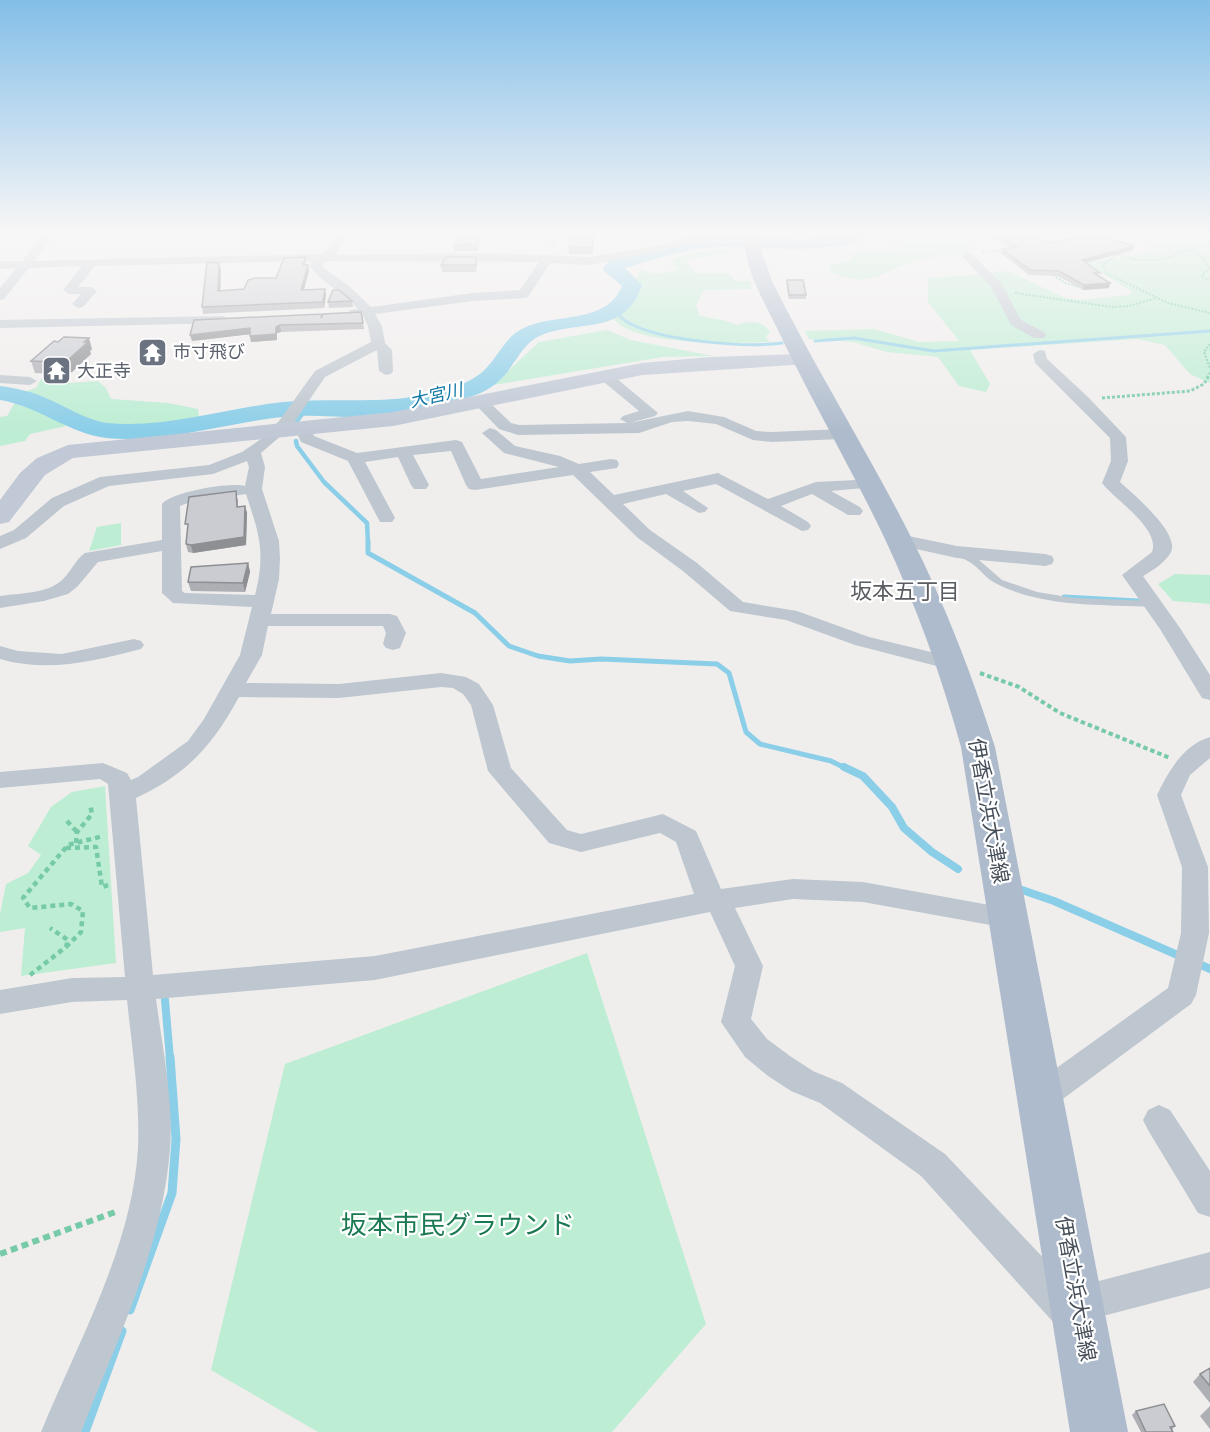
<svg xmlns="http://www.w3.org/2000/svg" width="1210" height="1432" viewBox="0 0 1210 1432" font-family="'Sofia Sans Condensed','Noto Sans JP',sans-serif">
<rect width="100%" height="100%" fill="#f0eeed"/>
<!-- green -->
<path fill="#bdedd3" d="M850,232h114l10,18 -4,2c-18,3 -38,4 -55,9 -36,12 -45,28 -84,11l-3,-7 24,-5 1,-7 35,-2 13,-4 -23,-8 -70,11 -45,-1 4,-12 49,2z
M1003,232h100v1c-31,7 -70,14 -100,-1z
M1161,232h49v151l-20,-9 -25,-29 -28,-6 -167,11 20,34 -4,8 -27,-6 -21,-29 -51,-5 -34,-10 -44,-3 -4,-8 69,-2 45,13 40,-1 -31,-39v-24l60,-4 12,-3 10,1 55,26 17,2 47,-5 2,-4 -74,-45 49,15 40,-8z
M737,247l-4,5 -48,8 11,13h33l6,8h15l2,8 -48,1 -8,15 3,10c13,5 25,3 37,10 14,-4 23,-6 34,6l-4,6 4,5c-30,1 -144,5 -158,-26 27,-11 18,-25 28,-47l14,5 24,-4 -6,-11 25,-8z
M607,330l24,10 82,16 -50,1 -170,28 46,-43z
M52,378l18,5 28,-2 8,7 5,11 57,4 30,6 1,8c-36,9 -82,15 -119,2 -18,-7 -36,-19 -54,-28l10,-3 5,-9z
M18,397l24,12 24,17 -36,8 -5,7 -25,5v-29l7,-1z
M121,523v22l-32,6 8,-24z
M1175,574l35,1v29l-37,-3 -15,-17z
M105,786l11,177 -95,13 4,-48 -25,4v-18l6,-30 22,-11 13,-18 -13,-9 23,-39 21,-15z
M587,953l119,371 -94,108h-294l-107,-62 74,-306z"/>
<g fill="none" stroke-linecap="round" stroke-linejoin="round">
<!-- stream-far4 -->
<path stroke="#8bcee8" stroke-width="3" d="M615,311c4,4 9,10 14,12 32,18 116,25 153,20
M815,341l39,-3 79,13 277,-20"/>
<!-- stream-far3 -->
<path stroke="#8bcee8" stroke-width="4.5" d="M294,425l12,-16
M296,441l1,5 27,36 43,41 1,20"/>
<!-- stream-far2 -->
<path stroke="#8bcee8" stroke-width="5" d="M368,542v11l107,60 34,33 29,10 32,5 31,-2 116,5 12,9 17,59 14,12 71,17 16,8
M1064,597l74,4"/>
<!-- stream-far1 -->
<path stroke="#8bcee8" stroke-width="8" d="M844,767l19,9 29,31 12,21 28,24 26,17
M1022,890l32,11 128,56
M1197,963l13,6
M165,1000l5,59"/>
<!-- stream -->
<path stroke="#8bcee8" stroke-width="9" d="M130,1310l42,-117 4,-54 -6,-82
M85,1432l37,-101"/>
<!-- river -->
<path fill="#8bcee8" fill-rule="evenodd" d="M846,232h26c-19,27 -134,12 -167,16 -27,3 -54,13 -80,20l17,17c-17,50 -59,35 -98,49 -21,8 -26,26 -40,42 -9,10 -21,17 -34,21 -35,13 -74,19 -111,20 -26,0 -52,-3 -77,0 -54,6 -123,27 -176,21 -38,-5 -68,-32 -106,-38v-14c17,2 33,6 48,13 19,8 38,21 59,24 57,6 120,-15 176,-21 58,-5 115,5 172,-15 13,-5 25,-11 34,-22 13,-15 18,-30 37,-38 31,-14 81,-3 96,-41l-18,-15 -1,-3 8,-8 97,-23 99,1z"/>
<!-- path-far4 -->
<path stroke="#76caa7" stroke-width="2" stroke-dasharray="2 1.5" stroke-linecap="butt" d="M455,232l13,1
M968,232l8,12
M476,234l80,1 -5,13
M881,237l15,-5
M1095,237l20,-5
M354,238l95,-6
M1129,247l18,-15
M982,253l23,-3
M1114,253c17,7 39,10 56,4 7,-2 11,-8 18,-7 10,1 17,10 21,18l-8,9 9,3
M1117,255l-14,9 3,9 62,30 42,10
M1053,275l12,8 14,4
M1015,293l97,14 17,-1 27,-8
M1210,344l-6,8 6,16"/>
<!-- path-far3 -->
<path stroke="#76caa7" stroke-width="3" stroke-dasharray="3 2" stroke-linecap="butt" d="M1102,398l88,-7 14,-7 6,-11"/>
<!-- path-far2 -->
<path stroke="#76caa7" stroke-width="4" stroke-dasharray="4.5 3" stroke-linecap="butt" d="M980,673l39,14 41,26 110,45"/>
<!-- path-far1 -->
<path stroke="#76caa7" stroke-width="4.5" stroke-dasharray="5 4" stroke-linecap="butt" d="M67,821l10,11
M76,843l1,-11 15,-18 -2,-10
M66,848l30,-1 6,40 6,-2
M66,947l15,-15 2,-21 -12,-7 -41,4 -7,-10 45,-53 35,-9
M30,975l36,-28 2,-7 -18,-12"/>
<!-- path -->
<path stroke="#76caa7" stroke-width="6" stroke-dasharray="7 4.5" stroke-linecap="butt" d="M0,1254l118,-43"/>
<!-- lane -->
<path fill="#bec7cf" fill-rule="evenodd" d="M958,550l21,10 23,20 35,12 37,6 79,3 5,3 -5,3c-52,-3 -108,1 -156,-23 -9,-4 -15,-12 -22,-18 -6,-5 -13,-8 -20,-11v-4z"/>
<!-- street -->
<path fill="#bec7cf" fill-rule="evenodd" d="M45,232l44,1 -6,3h-30l-19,25 288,-7 4,-2 10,-20h12l-12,23 155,-2 98,4 67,-11 35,-10 64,-2v4l-4,1 -59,3 -34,10 -69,13 -39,-2 -22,34 -4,1 -51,3 -98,13 7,12 3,17 7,7 1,21 -2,3 -5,1 -7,-4 -2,-21 -52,27 -34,50 -30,26 4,14 -3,22 17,52 1,17 -1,21 -8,35h119l7,2 9,17 -6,15 -7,2 -7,-2 -3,-4 3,-11 -3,-7h-115l-6,29 -16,28 93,1 102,-11 25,4 13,7 14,21 18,63 56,62 14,4 82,-20 33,17 25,58 72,-10 70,3 154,28 4,7 -4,7 -10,4 -144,-26 -70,-3 -58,9 28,58 -12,53 16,20 23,17 23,15 29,12 103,71 127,134 138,-36v36l-130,34 -13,6 -13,-5 -133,-147 -101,-73 -29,-12 -23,-15 -23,-19 -24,-35 14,-56 -25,-54 -335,68 -219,19c6,45 18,105 14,150 -8,100 -53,191 -89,283h-40c37,-90 92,-187 97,-285 2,-49 -6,-99 -11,-147l-55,2 -72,12v-24l72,-12 53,-1 -17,-193 -8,-5 -100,9v-16l103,-9 24,10 4,7 7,-3 50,-36 16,-22 36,-64 12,-48 -79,-4 -11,-10v-42l-64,11 -21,25 -9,7 -24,7 -44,7v-12c19,-3 50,-2 64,-18 8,-8 11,-18 21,-25l77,-13v-36c9,-12 68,-22 83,-18l4,-19 -2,-6 -34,13 -104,12 -45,20 -38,32 -26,11v-13l14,-6 38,-32 48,-21 109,-12 33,-13 19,-13 18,-18 36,-50 56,-29 -3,-16 -5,-10h-13l-2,-3 2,-3 8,-1c-14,-17 -38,-27 -48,-43l2,-5 -217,5 -17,21h13l6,4 -14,16 -5,1 -6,-4 9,-10h-12l-6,-4 19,-24 -53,2 -25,31 -4,1v-12l16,-20 -16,1v-8h22zM326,261l213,1 -19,28 -47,3 -102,14 -22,-21 -24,-17 -3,-3zM246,494c13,40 20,58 9,101l-70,-2 -3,-2 -2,-85 8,-3zM441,687l12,1 10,6 8,11 17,66 61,72 32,9 79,-19 16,9 18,52 -319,62 -222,19 -17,-177c50,-23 77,-53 103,-101l100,1z
M967,252l4,1 30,30 20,37 23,12 2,3 -2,3h-10l-23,-13 -19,-37 -31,-33z
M223,316l7,4 -2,3 -228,5v-8z
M1040,350l5,1 2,8 41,38 38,40 2,24 -8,21c13,12 60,51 51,70 -6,11 -18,18 -28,24l37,52 30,47v25l-8,-2 -42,-69 -38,-54 30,-23c9,-23 -38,-53 -50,-69l9,-22 -1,-23 -75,-75 -2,-9z
M604,371l5,1 49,41 -3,3 -26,7 59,-12 36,6 32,14 16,1 70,-3 8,5 -8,5 -70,3 -19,-2 -37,-16 -28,-3 -16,1 -33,11 -121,2 -19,-6 -26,-27 3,-3h10l25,24 8,2 108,-2 -7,-4 3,-3 16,-5 -40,-33 -2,-3 2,-3z
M0,375l30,2 7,4 -7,4 -30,-2z
M304,426l6,2 4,8 43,17 99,-13 6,2 19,37 78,-12 -55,-14 -22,-20 8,-5 6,2 19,16 45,10 19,8 32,-5 6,1 2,4 -2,4 -27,4 24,23 104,-22 50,26 48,-17 60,-3 3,4 -3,4 -45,4 29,16 3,4 -3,4h-12l-36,-21 -31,12 27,16 3,4 -3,4 -6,1 -86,-47 -33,7 25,17 -3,4 -6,1 -33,-19 -43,10 27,26 47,33 46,39 54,9 72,26 91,22 3,5 -3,5 -8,1 -97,-25 -69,-25 -56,-9 -47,-40 -45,-33 -65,-63 -98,15 -6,-1 -3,-4 -15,-34 -38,4 16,30 -3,4h-12l-3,-4 -13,-28 -33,5 30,56 -3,4h-12l-32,-61 -47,-19 -5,-11z
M899,534l58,12 88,8 7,2 2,4 -2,4 -7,2 -88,-8 -64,-14 -3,-4 3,-4z
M134,639l7,2 3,4 -3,4c-47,12 -93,24 -141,10v-13l18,5 44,3z
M1210,737v21l-20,17 -9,20 27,72 1,66 -13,62 -5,9 -139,103 -11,4 -11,-4 -5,-10 5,-10 138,-99 13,-55 1,-66 -25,-72c11,-23 26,-50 53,-58z
M1159,1105l11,5 40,61v46l-12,-4 -50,-83 -5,-10 5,-10z"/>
<!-- secondary -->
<path fill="#c1c9d6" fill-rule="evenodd" d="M801,354l7,2 3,4 -3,4 -166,11 -249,51 -320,32 -28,17 -36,47 -9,2v-24l20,-27 17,-15 31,-13 325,-33 249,-49 68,-6z"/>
<!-- primary -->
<path fill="#aebbcc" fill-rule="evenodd" d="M744,232h16l2,20 10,29c43,87 95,169 139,256 34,67 61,138 84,210l133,685h-58l-109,-685c-20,-72 -45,-142 -77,-210 -34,-71 -74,-139 -108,-211 -15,-30 -33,-60 -32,-94z"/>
</g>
<!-- wall -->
<path fill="#aeafb5" d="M226,232h36l-2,3h-34z
M573,232h22l-3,22h-23v-7z
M985,232h43l19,11 87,3 -1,4 -47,13 23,25 -26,2 -25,-14 -29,-1 -28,-22 1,-4 8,-1z
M480,239l-2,12h-24v-6z
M306,257v8h2l1,6 -5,19 22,5 -2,13 -121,6 -1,-7 19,-38 -1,22 24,-2 32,-11z
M477,264l-1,8h-34l-1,-7z
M787,280l19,15v4h-17l-3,-16z
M352,301l1,6 -24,1 -1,-6z
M361,312l3,17 -83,3 -4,1v7l-26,2 -1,-8 -58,7 130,-25z
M92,349l-2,2 1,3 -19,18 -7,2 -30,-1 -4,-12z
M238,498v8h7l2,7 -1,32 -53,8 -5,-1 -2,-8z
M248,563l2,9 -5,20 -54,-1 -3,-9z
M1210,1368v35l-17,-21 7,-8z
M1210,1406v23l-10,-13z
M1136,1411l39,15 -3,4 1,2h-32l-9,-17z"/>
<!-- shaded-wall -->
<path fill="#8d8f93" d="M595,232v4l-3,18v-7z
M1134,246l-1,4 -53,14 2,-4z
M219,263l2,6 -1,28 -2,-6z
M308,265l1,6 -7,25 -1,-6z
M1110,283l-1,5 -26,2 1,-5z
M325,289l1,6 -2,13 -1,-6z
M280,325l1,7 -4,1v7l-26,2 -1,-6z
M250,328l2,6 -60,7 -2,-6z
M89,338l3,11 -2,2 1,3 -19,18 -7,2 -3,-12z
M245,506l2,7 -1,32 -53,8 -2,-8z
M248,563l2,9 -5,20 -2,-9z"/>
<!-- building -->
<path fill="#caccd2" stroke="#8d8f93" stroke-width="1.5" d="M479,232l-1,12 -24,1 7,-12z
M573,232h22l-3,15h-23z
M992,232h36l19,11 50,-8 37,11 -52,14 18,13h-6l16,10 -26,2 -25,-14 -29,-1 -28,-21 15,-2z
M306,257l-3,8h5l-7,25 24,-1 -2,13 -121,5 5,-45 12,1 -1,28 26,-2 4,-9 7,-2h21l8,-20z
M446,257h30v8h-35z
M787,280h16l3,15h-17z
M333,290h6l13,11 -24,1z
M361,312l2,11 -83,2 -4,2v7l-26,2v-8l-60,7 4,-15 128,-6 -1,4 2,-4z
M64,337l25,1 -5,4h4l-20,18 -6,2 -31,-1 23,-20 4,1z
M236,491l1,16 8,-1 -1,31 -53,8 -5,-1 2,-20h-3l4,-27z
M248,563l-5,20 -55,-1 3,-15z
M1210,1368v18l-10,-12z
M1164,1404l11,22 -5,1 3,5h-27l-10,-21z"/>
<!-- sky -->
<linearGradient id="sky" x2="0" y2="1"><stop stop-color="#83bee8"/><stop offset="0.54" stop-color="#f8f7f7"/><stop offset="1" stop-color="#f8f7f7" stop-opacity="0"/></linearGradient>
<rect width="1210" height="432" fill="url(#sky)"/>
<!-- icons -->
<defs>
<symbol id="temple-square" viewBox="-11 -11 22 22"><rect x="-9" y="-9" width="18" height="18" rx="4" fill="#6b7280" stroke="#fff"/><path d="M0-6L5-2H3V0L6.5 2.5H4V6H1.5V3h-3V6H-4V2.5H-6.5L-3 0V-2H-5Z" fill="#fff"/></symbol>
</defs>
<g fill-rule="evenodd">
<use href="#temple-square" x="136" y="336" width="33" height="33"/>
<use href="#temple-square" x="40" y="354" width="33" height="33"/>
</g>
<g text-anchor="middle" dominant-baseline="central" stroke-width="4.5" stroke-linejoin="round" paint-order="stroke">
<!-- far-worship labels -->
<g font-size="18" fill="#5b616d" stroke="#fff" text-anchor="start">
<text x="173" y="352">市寸飛び</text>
<text x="77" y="371">大正寺</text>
</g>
<!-- far-water labels -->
<g font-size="18" font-style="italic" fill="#1178a3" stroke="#fff">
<text transform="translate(436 396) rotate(-13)">大宮川</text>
</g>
<!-- street labels -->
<g font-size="21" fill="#464f5a" stroke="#fff">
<text transform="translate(988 811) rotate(80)">伊香立浜大津線</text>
<text transform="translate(1075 1289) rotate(80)">伊香立浜大津線</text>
</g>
<!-- neighbourhood labels -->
<g font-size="22" fill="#5a5d62" stroke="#fff">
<text x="905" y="592">坂本五丁目</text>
</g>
<!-- near-park labels -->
<g font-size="26" fill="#1a7951" stroke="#fff">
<text x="458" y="1226">坂本市民グラウンド</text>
</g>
</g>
</svg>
